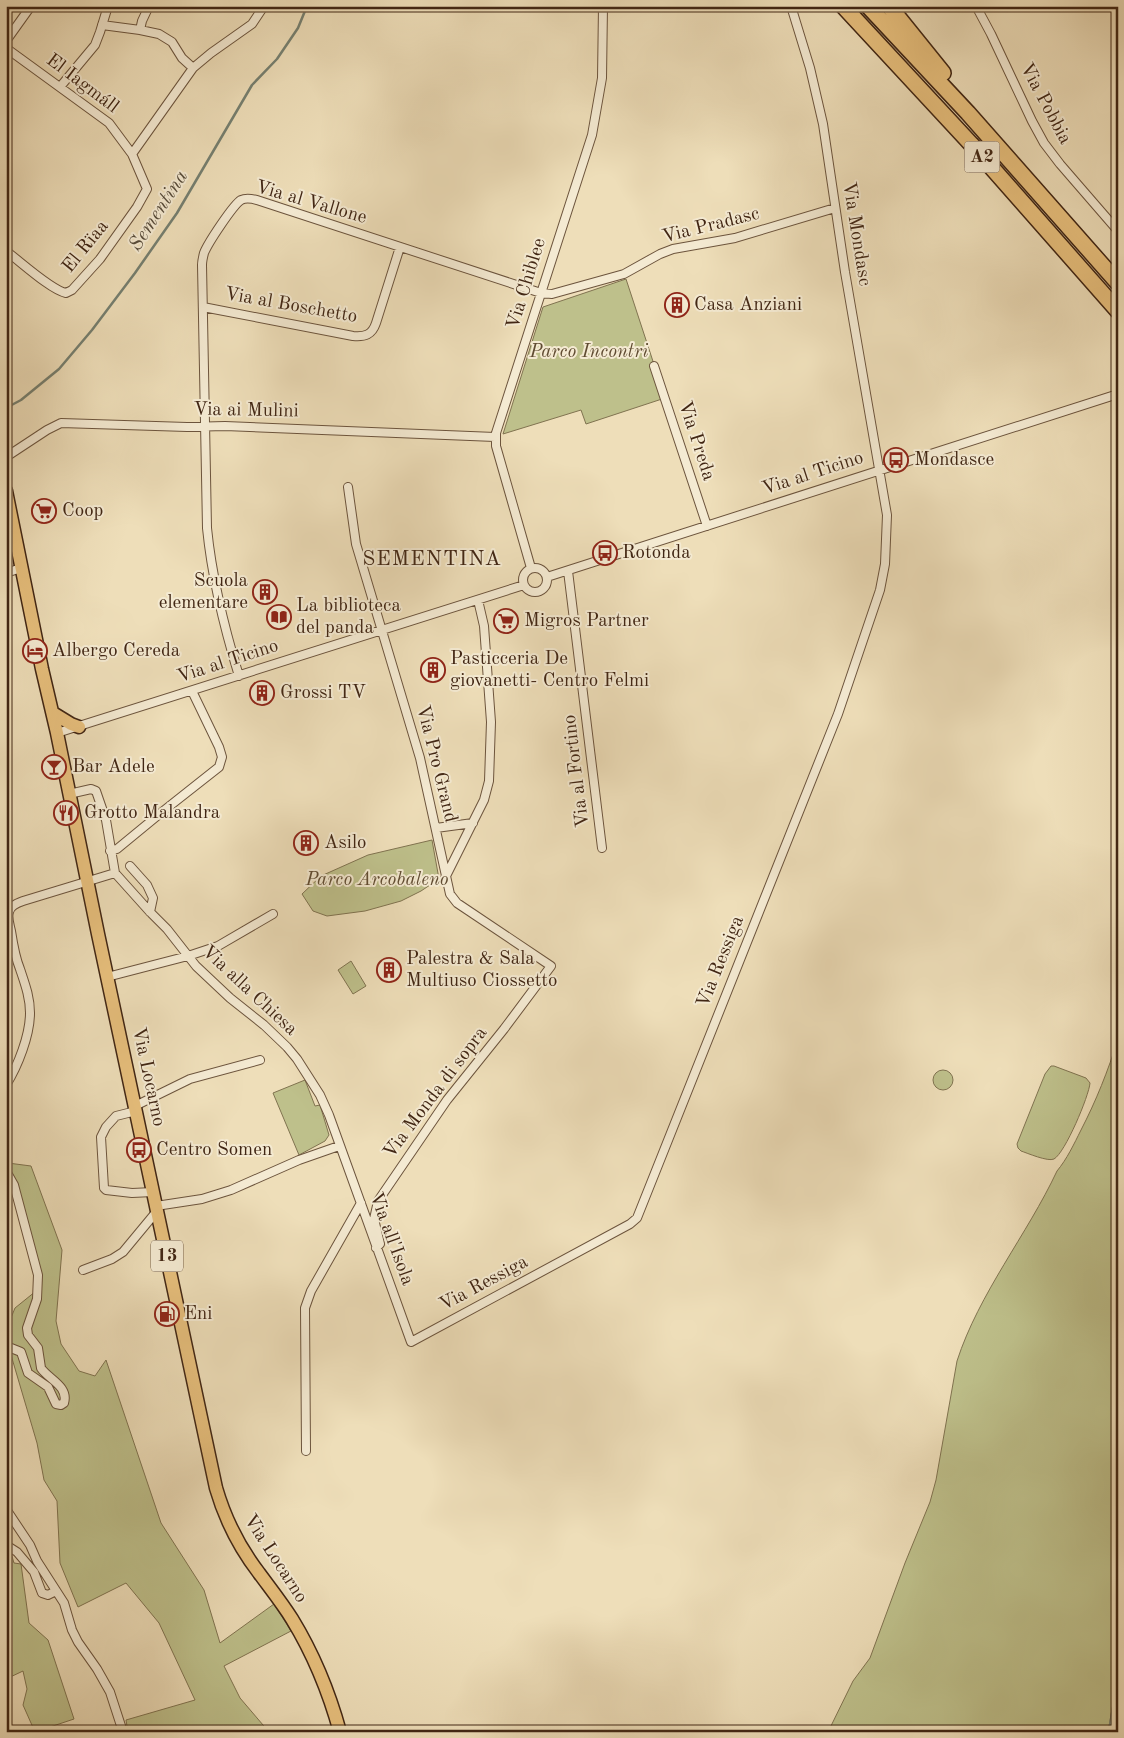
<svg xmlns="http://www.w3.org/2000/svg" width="1124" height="1738" viewBox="0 0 1124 1738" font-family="'Old Standard TT',serif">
<rect width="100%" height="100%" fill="#eedeb9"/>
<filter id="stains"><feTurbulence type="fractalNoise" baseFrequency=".004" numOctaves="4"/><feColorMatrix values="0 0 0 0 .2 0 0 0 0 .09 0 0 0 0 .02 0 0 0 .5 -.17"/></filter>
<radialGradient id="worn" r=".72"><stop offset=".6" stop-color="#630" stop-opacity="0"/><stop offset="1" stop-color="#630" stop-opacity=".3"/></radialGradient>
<!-- green -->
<path fill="#bec08b" stroke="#807350" d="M626,279l39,119 -79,26 -5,-14 -78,24 40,-127z
M432,840l7,39 -18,12 -20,10 -36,10 -38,5 -14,-5 -11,-17 19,-18 47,-21z
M351,961l15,25 -13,8 -15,-24z
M1118,1039v636l-10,57h-280l25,-51 17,-23 35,-95 25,-61 6,-22 21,-119c22,-68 70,-126 100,-190 10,-12 17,-27 24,-41 15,-29 27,-59 37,-91z
M1051,1066h3l32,12 4,5c-1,13 -25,70 -36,76 -6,3 -27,-6 -33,-8l-3,-3 -1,-4 28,-70z
M933 1080a10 10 0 1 1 20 0a10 10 0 1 1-20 0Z
M305,1080l10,26 5,-1 9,30 -4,6 -26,14 -26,-62z
M8,1163l23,3 31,84 -6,71 5,23 18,27 16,5 11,-16 55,163 43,67 16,53 54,-39 17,27 -67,35 16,32 29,34h-141l-2,-12 69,-20 -36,-77 -33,-40 -48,24 -18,-44 -3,-62 -13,-21 -7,-37 -26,-88 -5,-6v-19l9,-22 26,-21z
M6,1549l5,4 3,10 7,1 8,59 19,17 26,79 -39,13 -12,-27 4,-16 -4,-18 -17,8z"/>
<!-- water -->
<path fill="#99bcaf" stroke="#768071" d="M1118,1675v57h-10z"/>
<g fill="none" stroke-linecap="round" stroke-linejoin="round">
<!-- stream -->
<path stroke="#768071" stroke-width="2.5" d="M6,408l15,-8 38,-31 33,-39 43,-57 42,-60 75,-128 25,-26 21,-31 9,-22"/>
<defs>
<path id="minor" d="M976,6l15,28 41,87 12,22 16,21 58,67
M102,25l38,5 19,4 13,8 10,16 11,10
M140,30l2,-9 7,-15
M6,41l25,-35
M6,48l103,75 23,31 15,35 -10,18 -37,52 -28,31 -6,3c-15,-3 -45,-31 -60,-42
M60,87l35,-42 5,-13 8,-26
M132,154l61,-86 18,-15 41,-29 12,-18
M203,307l150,29c12,1 19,-1 23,-13l24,-76
M654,366l53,160
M6,457l41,-27 14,-7 126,4 38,-1 270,11
M348,487l8,57 64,214 30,136 7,9 94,63 -47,63 -57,71 -69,101 -4,18 6,25 -4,4
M523 580a12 12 0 1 1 24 0a12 12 0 1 1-24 0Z
M531,568l-35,-122v-13l96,-298 10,-57 1,-72
M568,571l34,277
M6,573l15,-5
M547,577l571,-183
M239,676c-15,-49 -27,-97 -32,-148l-5,-263c0,-4 1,-8 2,-12 4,-10 29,-48 37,-53 6,-3 13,-1 19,1l281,92 11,1 72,-20 36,-20 13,-5 62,-11 100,-30
M57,733l467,-148
M69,794l22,-5 5,2 10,29 9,53
M436,828l37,-5
M110,851l7,-2 45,-37 57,-45 3,-10 -3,-10 -27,-56
M130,866l17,19 6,13 -3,14
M445,878l39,-78 5,-19 2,-59 -7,-96 -6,-26
M107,977l81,-21 30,-10 55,-32
M6,1085c12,-19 24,-50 24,-72 0,-16 -5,-29 -10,-44 -5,-12 -7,-25 -9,-38 -1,-5 -4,-13 -2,-19 1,-6 8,-9 14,-11l92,-28 35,39 17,17 29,37 34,32 34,27 23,22 10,12 23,36 9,20 82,227 219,-118 7,-6 201,-504 42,-124 5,-26 2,-49 -42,-243 -22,-148 -13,-56 -19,-62
M135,1106l55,-27 70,-19
M136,1111l-20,5 -10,11 -5,10 3,51 2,2 26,3 21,-1
M6,1171l8,14 24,90 -1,24 -10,29 1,7 10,13 3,20c7,11 28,18 23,35l-3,2 -5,-1 -8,-17 -20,-14 -7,-21 -15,-6
M156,1206l46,-7 29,-9 68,-30 40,-14
M83,1270l29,-11 11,-7 34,-41
M306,1451l-1,-143 6,-17 50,-88
M6,1509l24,36 7,16 27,42 8,27 6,12 19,27 13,23 13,40
M6,1545l11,7 17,20 8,21 6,2 8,-4"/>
<path id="primary" d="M6,491l36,178 15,64 41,201 118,554c9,31 23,59 43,85 11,15 23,30 33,46 22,36 37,73 48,113
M53,713l18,11 8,3"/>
<path id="motorway" d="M843,6l128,138 147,167
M868,6l100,107 150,170
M889,6l54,67"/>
</defs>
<!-- minor casing -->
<use href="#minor" stroke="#6c543d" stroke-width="10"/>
<!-- primary casing -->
<use href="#primary" stroke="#412614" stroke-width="15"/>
<!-- motorway casing -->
<use href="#motorway" stroke="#412614" stroke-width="18"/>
<!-- minor -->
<use href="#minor" stroke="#f4ead2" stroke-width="8"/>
<!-- primary -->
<use href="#primary" stroke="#e7bf7c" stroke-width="12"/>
<!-- motorway -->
<use href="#motorway" stroke="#e7bf7c" stroke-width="15"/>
</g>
<!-- icons -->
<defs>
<symbol id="building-ring" viewBox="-11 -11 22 22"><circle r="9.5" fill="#f4ead2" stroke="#8f2418" stroke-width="1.5"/><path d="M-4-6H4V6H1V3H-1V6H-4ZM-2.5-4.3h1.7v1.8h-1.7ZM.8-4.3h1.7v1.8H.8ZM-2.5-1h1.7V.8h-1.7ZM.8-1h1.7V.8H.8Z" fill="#8f2418"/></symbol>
<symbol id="bus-ring" viewBox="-11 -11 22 22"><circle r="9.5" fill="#f4ead2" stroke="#8f2418" stroke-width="1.5"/><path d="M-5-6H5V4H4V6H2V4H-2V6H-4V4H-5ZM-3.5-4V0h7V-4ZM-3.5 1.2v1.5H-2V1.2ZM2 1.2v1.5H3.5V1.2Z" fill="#8f2418"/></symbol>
<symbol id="supermarket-ring" viewBox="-11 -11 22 22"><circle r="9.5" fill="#f4ead2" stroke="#8f2418" stroke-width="1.5"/><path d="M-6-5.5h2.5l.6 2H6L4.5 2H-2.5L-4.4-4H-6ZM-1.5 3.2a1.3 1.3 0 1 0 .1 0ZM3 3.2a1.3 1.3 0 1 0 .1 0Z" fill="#8f2418"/></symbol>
<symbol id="library-ring" viewBox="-11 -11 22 22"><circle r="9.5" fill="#f4ead2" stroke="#8f2418" stroke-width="1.5"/><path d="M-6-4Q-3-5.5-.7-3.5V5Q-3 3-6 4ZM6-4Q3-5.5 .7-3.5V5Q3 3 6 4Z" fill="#8f2418"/></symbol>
<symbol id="hotel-ring" viewBox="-11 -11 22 22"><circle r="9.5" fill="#f4ead2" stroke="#8f2418" stroke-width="1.5"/><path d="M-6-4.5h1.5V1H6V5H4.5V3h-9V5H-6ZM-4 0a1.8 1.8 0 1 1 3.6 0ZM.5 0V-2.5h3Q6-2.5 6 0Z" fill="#8f2418"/></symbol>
<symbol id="bar-ring" viewBox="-11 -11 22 22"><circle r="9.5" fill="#f4ead2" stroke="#8f2418" stroke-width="1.5"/><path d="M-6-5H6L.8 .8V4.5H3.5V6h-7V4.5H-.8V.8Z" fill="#8f2418"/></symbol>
<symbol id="restaurant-ring" viewBox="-11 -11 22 22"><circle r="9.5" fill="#f4ead2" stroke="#8f2418" stroke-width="1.5"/><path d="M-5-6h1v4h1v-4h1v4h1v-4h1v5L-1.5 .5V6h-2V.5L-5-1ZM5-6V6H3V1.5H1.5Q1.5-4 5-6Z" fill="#8f2418"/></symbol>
<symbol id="fuel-ring" viewBox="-11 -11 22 22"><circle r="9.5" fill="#f4ead2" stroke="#8f2418" stroke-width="1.5"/><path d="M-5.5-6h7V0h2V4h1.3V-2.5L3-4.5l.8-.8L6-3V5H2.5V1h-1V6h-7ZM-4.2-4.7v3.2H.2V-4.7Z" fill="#8f2418"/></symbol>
</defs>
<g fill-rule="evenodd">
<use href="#building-ring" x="663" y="291" width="28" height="28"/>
<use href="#bus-ring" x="882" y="446" width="28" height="28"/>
<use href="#supermarket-ring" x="30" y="497" width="28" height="28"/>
<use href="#bus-ring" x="591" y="539" width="28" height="28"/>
<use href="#building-ring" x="251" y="578" width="28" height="28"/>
<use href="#library-ring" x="265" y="603" width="28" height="28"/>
<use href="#supermarket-ring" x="492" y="607" width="28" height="28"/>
<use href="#hotel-ring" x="21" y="637" width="28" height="28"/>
<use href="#building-ring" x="419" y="656" width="28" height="28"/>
<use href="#building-ring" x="248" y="679" width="28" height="28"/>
<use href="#bar-ring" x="40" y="753" width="28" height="28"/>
<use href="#restaurant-ring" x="52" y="799" width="28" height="28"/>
<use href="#building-ring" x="292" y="829" width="28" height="28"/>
<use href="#building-ring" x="375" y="956" width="28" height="28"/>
<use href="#bus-ring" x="125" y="1136" width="28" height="28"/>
<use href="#fuel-ring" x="153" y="1300" width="28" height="28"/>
</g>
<g text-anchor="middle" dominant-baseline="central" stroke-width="4" stroke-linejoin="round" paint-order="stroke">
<!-- shield labels -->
<g fill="#f4ead2" stroke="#77614d" stroke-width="1">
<rect x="964.5" y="141.5" width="35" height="31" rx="4"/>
<rect x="151" y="1240.5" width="32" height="31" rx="4"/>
</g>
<g font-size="18" font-weight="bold" fill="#412614">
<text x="982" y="157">A2</text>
<text x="167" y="1256">13</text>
</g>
<!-- street labels -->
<g font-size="19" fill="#412614" stroke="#f4ead2">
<text transform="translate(82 84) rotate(37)">El Iagmáll</text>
<text transform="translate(1045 104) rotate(62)">Via Pobbia</text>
<text transform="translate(311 203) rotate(16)">Via al Vallone</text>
<text transform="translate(711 226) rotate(-14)">Via Pradasc</text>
<text transform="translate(856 234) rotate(81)">Via Mondasc</text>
<text transform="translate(86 247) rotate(-51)">El Rïaa</text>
<text transform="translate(527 284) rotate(-73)">Via Chiblee</text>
<text transform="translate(291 306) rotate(10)">Via al Boschetto</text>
<text transform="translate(246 411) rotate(1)">Via ai Mulini</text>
<text transform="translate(696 441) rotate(72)">Via Preda</text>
<text transform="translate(813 474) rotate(-18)">Via al Ticino</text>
<text transform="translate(228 662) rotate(-18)">Via al Ticino</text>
<text transform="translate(436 764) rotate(76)">Via Pro Grand</text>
<text transform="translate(577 771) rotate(-97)">Via al Fortino</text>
<text transform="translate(721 962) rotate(-68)">Via Ressiga</text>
<text transform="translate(249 991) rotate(43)">Via alla Chiesa</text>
<text transform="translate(148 1077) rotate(78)">Via Locarno</text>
<text transform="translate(436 1093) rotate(-53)">Via Monda di sopra</text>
<text transform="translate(391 1239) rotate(70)">Via all'Isola</text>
<text transform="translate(484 1284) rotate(-28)">Via Ressiga</text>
<text transform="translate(275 1559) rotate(57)">Via Locarno</text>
</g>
<!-- poi labels -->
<g font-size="19" fill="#412614" stroke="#f4ead2" text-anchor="start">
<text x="694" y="305">Casa Anziani</text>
<text x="914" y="460">Mondasce</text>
<text x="62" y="511">Coop</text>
<text x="622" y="553">Rotonda</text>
<text x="248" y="581" text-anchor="end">Scuola<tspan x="248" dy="22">elementare</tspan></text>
<text x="296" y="606">La biblioteca<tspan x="296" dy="22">del panda</tspan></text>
<text x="524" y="621">Migros Partner</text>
<text x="52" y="651">Albergo Cereda</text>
<text x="450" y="659">Pasticceria De<tspan x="450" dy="22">giovanetti- Centro Felmi</tspan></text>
<text x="280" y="693">Grossi TV</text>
<text x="72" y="767">Bar Adele</text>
<text x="84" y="813">Grotto Malandra</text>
<text x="324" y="843">Asilo</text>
<text x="406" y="959">Palestra &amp; Sala<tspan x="406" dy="22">Multiuso Ciossetto</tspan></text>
<text x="156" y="1150">Centro Somen</text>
<text x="184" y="1314">Eni</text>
</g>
<!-- park labels -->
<g font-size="19" font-style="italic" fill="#604c32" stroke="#f4ead2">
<text x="589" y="352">Parco Incontri</text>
<text x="377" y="880">Parco Arcobaleno</text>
</g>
<!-- water labels -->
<g font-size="20" font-style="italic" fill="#574c3b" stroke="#f4ead2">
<text transform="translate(159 211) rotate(-57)">Sementina</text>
</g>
<!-- quarter labels -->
<g font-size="21" letter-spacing="1" fill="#412614" stroke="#f4ead2">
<text x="432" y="559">SEMENTINA</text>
</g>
</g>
<!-- margin -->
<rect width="1124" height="1738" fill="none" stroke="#eedeb9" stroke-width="25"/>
<rect x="8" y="8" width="1109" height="1723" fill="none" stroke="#412614" stroke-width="2.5"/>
<rect x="12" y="12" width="1099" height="1713" fill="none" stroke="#412614"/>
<rect width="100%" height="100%" filter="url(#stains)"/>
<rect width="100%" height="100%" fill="url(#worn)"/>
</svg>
